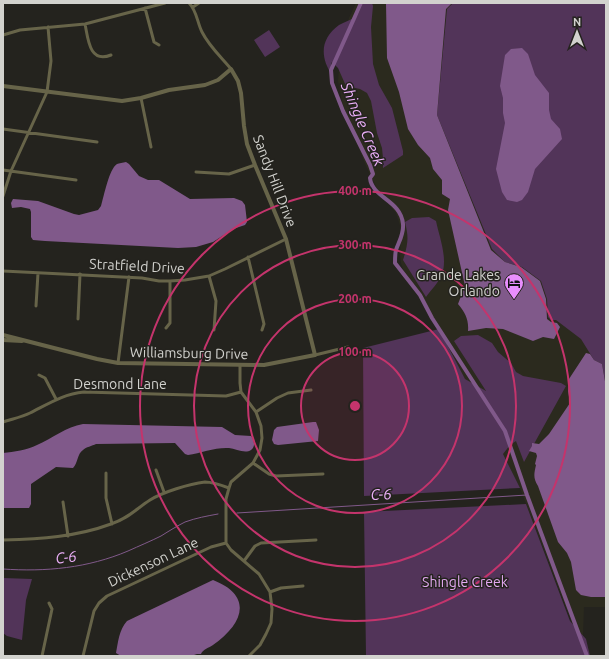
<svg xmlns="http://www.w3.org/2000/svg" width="609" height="659" viewBox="0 0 609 659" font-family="Ubuntu,sans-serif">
<rect width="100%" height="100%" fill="#24231e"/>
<!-- built -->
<path fill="#2b2a1e" d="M356,3h250v604h-22l-1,29 -12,-15 -51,-133 -81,-159 -35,-57 -3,-9 -1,-8 1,-26 -2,-7 -3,-9 -18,-22 -12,-25 -11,-28 -13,-36 -4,-21 1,-13 6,-35 4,-15z"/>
<!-- green -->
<path fill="#523459" d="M363,3h9l1,3 -2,21 2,37 6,21 13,23 11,43v4l-3,2 -17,11v-10l-1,-10 -5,-15 -6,-32 -4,-8 -7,-4 -14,-3 -8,-18 -6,-6 -1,2 1,11c-12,-18 -12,-36 7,-50 5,-3 12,-5 17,-8 3,-3 5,-10 7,-14z
M453,3h153v383l-4,-22 -8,-4 -13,-21 -25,-19h-5l-3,-3 -1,-18 -6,-18 -19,-14 -17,-5 -13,-13 -55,-134 10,-106z
M269,30l11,17 -15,10 -11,-17z
M429,217l7,4c3,15 12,37 6,53 -3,8 -11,16 -16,23l-23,-37c5,-16 6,-22 2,-38l7,-4z
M439,329l26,50 21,12 -32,-50 7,-5 17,-1 14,8 6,9 13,11 5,9 7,4 38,7 5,3 -42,76 -8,-21 -6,4 -7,9 17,34 -156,8 -1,-148z
M526,504l44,117 16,18 4,17h-224l-2,-144z
M3,578l29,1 -6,21 -4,40 -15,-4 -4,-3z"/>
<!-- water -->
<path fill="#80598a" d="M386,3h66l-6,6 -9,106 54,135 14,12 16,5 19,14 6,18 1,20 4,3 6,1 3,4 -6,12 -11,-2 -10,4 -30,-12 -17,-1 -18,3c1,-11 -3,-19 -10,-27l7,-18 -17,-76 2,-11 -8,-5v-14l-9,-11 -3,-11 -12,-13 -10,-16 -9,-37 -12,-34z
M522,48l6,6 7,21 14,18v17l2,9 9,10 2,10 -27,30 -7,23 -6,8 -5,2 -10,-2 -5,-8 -6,-23 9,-46 -2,-10v-15l-3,-12 5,-31 6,-6z
M126,162l3,2 10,12 9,4h11l31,19 44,-1 8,3 3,4 2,17 -2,3 -12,4 -20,13 -17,5 -18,1 -133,-7 -12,-1 -2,-3v-25l-1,-3 -9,-2 -9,1 -1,-5 2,-4 25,2 36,13 5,1 19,-5 3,-4c3,-10 8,-37 16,-42 2,-1 6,-1 9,-2z
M586,353l4,1 4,6 8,4 4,23v210h-15l-10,-2 -5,-5 -5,-28 -4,-9 -9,-11 -20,-56c-5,-8 -4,-12 -2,-21l-1,-1 2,-8 -1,-3 -7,-2 3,-5v-3l7,1 10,-10 21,-31 -2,-12 1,-12z
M313,422h3l3,8 -1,11 -40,4 -4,-1 -2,-4 2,-10 3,-3z
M83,424l139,3 13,8 16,1c3,4 5,10 0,14 -6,4 -15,-1 -22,-2 -13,-1 -28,5 -41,7l-3,-1 -10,-11 -79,1c-4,2 -10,3 -13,6 -6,4 -5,13 -10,18l-17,-1 -25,17v20l-2,4h-26v-55c11,-1 24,-3 34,-8 16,-7 29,-18 46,-21z
M213,580c41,16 30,44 0,65 -4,3 -10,4 -12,9h-4l-6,2h-70l-5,-3c2,-11 3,-23 11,-32z"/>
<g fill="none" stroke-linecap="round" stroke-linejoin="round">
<!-- stream -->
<path stroke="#80598a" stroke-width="1" d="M237,513l290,-18
M3,569c43,3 85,-1 125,-18 11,-5 23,-10 33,-15 8,-5 16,-10 24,-14 11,-4 22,-6 33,-8"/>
<!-- canal -->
<path stroke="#80598a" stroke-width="4" d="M361,3l-30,67 1,13 11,28 27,54 3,9 -3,4c2,20 31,22 33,46 1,10 -4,17 -7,26 -1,4 -1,9 -1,13l25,32 12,23 73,113 22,64 60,161"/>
<!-- minor -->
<path stroke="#676449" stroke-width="3" d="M189,3c8,8 8,19 13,29 7,14 19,25 29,37
M193,7l6,-4
M145,8l9,34 5,3
M85,24c3,14 4,40 26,31
M3,35l17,-5 65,-6 80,-21
M141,98l10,49
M3,129l94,13
M3,170l73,10
M196,172l33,2 26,-9
M3,196l8,-25 36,-79 4,-31 -3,-34
M248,257l16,67 -2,6
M3,271l139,7 17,3h11l15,-1 24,-4 16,-7 61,-30
M209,276l7,25 -2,29
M36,306l2,-33
M78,319l2,-45
M166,328l4,-5v-42
M315,355l33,-8
M118,363l11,-86
M240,366v17l1,9 15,20 5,14 1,12 -2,12 -7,13 -22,19 -2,6 -3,11v44l5,7 28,24 11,18 2,17 -1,14 -5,11 -6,11 -11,11
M39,375l6,3 11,21
M256,412l21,-14 11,-5 23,-3
M3,422c9,-3 19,-5 27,-9 18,-9 33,-19 54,-21l142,4 15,-4
M253,463l16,11 7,2 47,-2
M156,470l8,22
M106,473v25l6,26
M63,502l5,34
M3,540c37,-1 73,-3 108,-16 18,-6 25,-15 39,-24 13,-8 39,-16 55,-18 8,0 16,3 24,6
M244,561l11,-15 6,-3 55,-3
M270,592l11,-4 22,-2
M42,656l10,-47 -3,-6
M83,656l11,-45 5,-8 8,-7 104,-49 15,-4"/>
<!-- tertiary -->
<path stroke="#676449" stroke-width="4" d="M3,86l119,15 19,-3 28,-8 36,-5 13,-5 13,-11 7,12 3,12 3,33 3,18 8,21 31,74 29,116 -51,10 -146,-2 -21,-4 -94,-24
M3,340l19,1"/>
</g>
<!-- distance rings -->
<circle cx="355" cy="406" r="54" fill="#c4346c" fill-opacity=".12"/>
<g fill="none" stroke="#c4346c" stroke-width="2">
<circle cx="355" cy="406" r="54"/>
<circle cx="355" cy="406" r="107"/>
<circle cx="355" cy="406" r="161"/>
<circle cx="355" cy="406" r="215"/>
</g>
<!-- icons -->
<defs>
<symbol id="hotel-pin" viewBox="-11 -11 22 30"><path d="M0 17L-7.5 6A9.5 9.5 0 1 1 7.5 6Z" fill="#e98efe" stroke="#24231e"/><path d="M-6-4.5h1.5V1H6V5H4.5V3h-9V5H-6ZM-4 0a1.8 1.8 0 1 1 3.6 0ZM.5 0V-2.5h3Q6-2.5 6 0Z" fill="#111"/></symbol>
</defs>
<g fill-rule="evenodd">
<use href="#hotel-pin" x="503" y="272" width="22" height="30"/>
</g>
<g text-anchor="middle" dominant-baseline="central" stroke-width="3" stroke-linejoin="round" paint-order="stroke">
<!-- street labels -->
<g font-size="14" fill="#d2d2ce" stroke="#24231e">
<text transform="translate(275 181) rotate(69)">Sandy Hill Drive</text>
<text transform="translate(137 266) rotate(3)">Stratfield Drive</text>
<text transform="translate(189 353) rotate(1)">Williamsburg Drive</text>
<text x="120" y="384">Desmond Lane</text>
<text transform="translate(153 562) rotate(-25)">Dickenson Lane</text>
</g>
<!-- poi labels -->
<g font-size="14" fill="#d2d2ce" stroke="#24231e" text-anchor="end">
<text x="500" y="275">Grande Lakes<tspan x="500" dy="16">Orlando</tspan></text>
</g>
<!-- park labels -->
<g font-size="14" fill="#e3a8f1" stroke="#24231e">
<text x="465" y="582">Shingle Creek</text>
</g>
<!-- water labels -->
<g font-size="15" font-style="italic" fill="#ebaff8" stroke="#24231e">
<text transform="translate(363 124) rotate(67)">Shingle Creek</text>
<text transform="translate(381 494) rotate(-3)">C-6</text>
<text transform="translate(66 557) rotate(-7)">C-6</text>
</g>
</g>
<circle cx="355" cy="406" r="6" fill="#c4346c" stroke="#24231e" stroke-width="2"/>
<g font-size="12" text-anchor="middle" font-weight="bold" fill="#c4346c" stroke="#24231e" stroke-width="3" stroke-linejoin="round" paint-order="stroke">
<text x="355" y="195">400 m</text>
<text x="355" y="249">300 m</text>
<text x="355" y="303">200 m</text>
<text x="355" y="356">100 m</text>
</g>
<!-- border -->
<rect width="609" height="659" fill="none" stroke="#d2d2ce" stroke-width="8"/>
<!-- north arrow -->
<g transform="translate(577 32)" stroke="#24231e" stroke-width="3" paint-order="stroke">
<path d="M0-3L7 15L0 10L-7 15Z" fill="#d2d2ce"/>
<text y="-6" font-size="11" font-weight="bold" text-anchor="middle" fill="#d2d2ce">N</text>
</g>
</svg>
